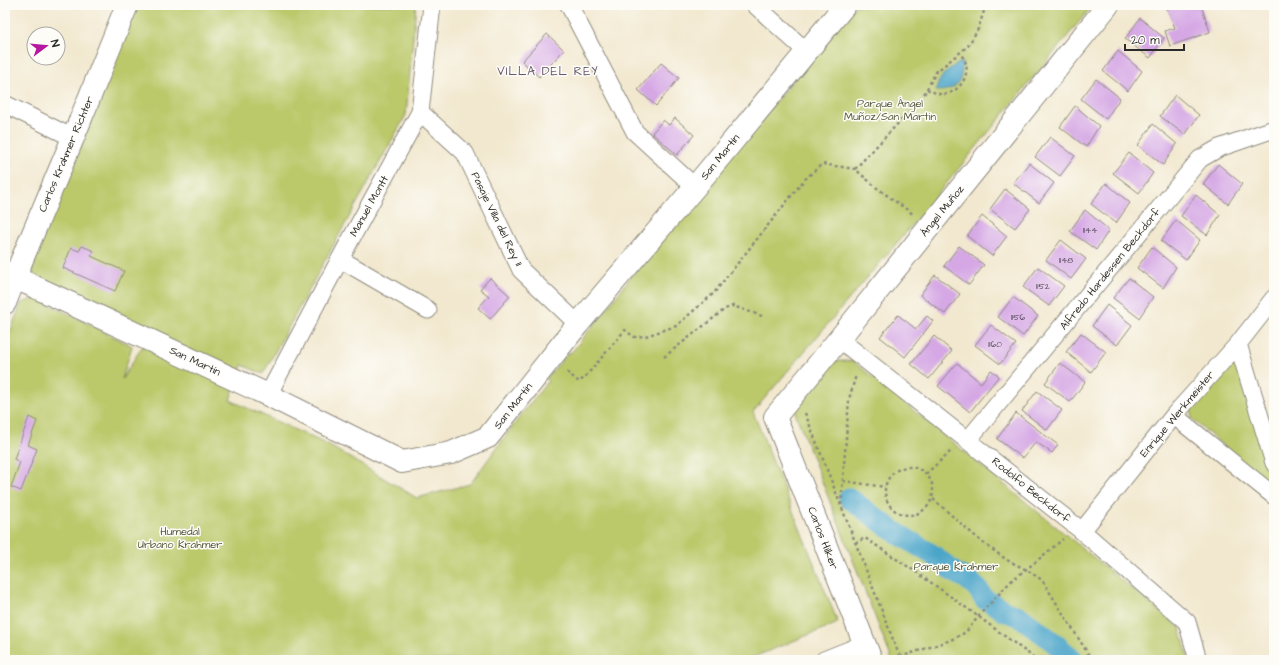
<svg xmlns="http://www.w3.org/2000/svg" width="1279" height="665" viewBox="0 0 1279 665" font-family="'Architects Daughter',sans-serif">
<rect width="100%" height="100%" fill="#fdfcf7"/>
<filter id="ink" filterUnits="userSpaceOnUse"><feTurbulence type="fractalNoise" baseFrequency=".025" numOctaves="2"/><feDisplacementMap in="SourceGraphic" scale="8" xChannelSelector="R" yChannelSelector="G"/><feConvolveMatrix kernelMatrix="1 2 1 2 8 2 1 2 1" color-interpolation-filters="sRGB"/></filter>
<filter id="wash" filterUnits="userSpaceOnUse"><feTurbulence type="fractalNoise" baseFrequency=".012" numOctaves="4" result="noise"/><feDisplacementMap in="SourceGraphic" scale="16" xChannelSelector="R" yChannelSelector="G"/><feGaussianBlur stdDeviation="0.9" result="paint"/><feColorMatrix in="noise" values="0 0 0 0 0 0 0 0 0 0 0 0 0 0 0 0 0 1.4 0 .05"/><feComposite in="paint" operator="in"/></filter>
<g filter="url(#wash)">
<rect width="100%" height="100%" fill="#f2e8cf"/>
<!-- green -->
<path fill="#bbc96b" stroke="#737a4b" d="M133,5h283l-10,110 -82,147 -61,112 -21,-9 -12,35 98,45 89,53 53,-14 51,-69 27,-34 -2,-2 23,-27 2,1 38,-47 33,-44 214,-257h237l-175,213 -165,194 85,211 -92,37h-741v-314l16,-43 16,-5 95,48 -10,33 28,-45 -116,-59 -3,-9z
M1229,358l6,2 38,120 -5,4 -76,-65 -1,-14z
M835,361h18l327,267 9,32h-297l-96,-245 -1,-10z"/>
<!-- water -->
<path fill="#4ba5c9" stroke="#3b687a" d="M962,62c1,20 -5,29 -26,29 2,-14 13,-24 26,-29z"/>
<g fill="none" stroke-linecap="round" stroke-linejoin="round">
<!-- canal -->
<path stroke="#4ba5c9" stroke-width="21" d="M849,498l43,32 41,25 21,17 13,7 11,10 6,10 15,8 4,4 16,5 33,25 22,19"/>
</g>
<g id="blocks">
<!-- building -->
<path fill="#d5a8e5" d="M1175,5h26l9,27 -40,14 -5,-15 10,-3 -8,-20z
M1140,18l24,20 -14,20 -25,-19z
M547,34l17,16 -25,27 -17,-16z
M1118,51l24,20 -14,20 -25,-20z
M661,63l18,15 -23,28 -18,-16z
M1096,79l24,19 -14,21 -25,-20z
M1175,95l24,20 -14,20 -25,-19z
M1075,106l24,20 -13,21 -26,-20z
M675,118l19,17 -17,20 -25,-22 11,-13 6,5z
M1153,124l24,20 -14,21 -25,-20z
M1050,137l25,19 -15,20 -25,-19z
M1129,153l24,20 -14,20 -26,-20z
M1029,163l25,20 -15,20 -26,-20z
M1218,164l24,20 -14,20 -25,-20z
M1106,183l24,20 -14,20 -25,-19z
M1005,189l25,20 -15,19 -25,-19z
M1196,195l24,20 -13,20 -26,-19z
M1085,210l24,20 -13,20 -26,-19z
M982,216l25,20 -15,20 -25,-20z
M1176,220l24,20 -14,20 -25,-19z
M1061,240l25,19 -15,20 -25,-19z
M82,246l12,5 -3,5 33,15 -9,20 -52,-23 8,-20 8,3z
M959,246l25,19 -15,20 -25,-19z
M1152,247l24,20 -13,21 -26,-20z
M1038,267l26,19 -15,20 -26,-19z
M935,275l25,19 -15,20 -25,-19z
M490,278l20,18 -20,23 -12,-11 11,-12 -9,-7z
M1129,278l24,19 -14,21 -26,-20z
M1013,297l25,19 -15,20 -25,-19z
M1107,305l25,20 -15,20 -25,-19z
M898,315l18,14 11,-13 6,5 -28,36 -25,-20z
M991,325l25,19 -16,20 -25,-19z
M1081,333l25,19 -15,20 -25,-20z
M934,336l18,15 -23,28 -18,-15z
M957,363l24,20 10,-13 8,6 -29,36 -32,-26z
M1060,363l25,19 -15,20 -25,-19z
M1037,391l25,19 -15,20 -25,-19z
M1016,413l42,32 -6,8 -16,-11 -13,16 -26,-19z
M29,417l8,4 -9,24 9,4 -16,42 -10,-4 9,-25 -6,-3z"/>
</g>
</g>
<g filter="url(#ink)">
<use href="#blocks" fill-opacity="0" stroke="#8e8a7d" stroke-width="1"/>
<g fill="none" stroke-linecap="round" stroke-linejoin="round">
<defs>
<path id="minor" d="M569,5l66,127 60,55
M755,5l51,46
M5,104l68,34
M420,112l45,41 56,117 57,54
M340,259l88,51
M839,339l243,192 105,91 11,38
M1238,344l36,119
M268,395l72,-136 80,-147 12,-107
M1175,414l7,8 92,74
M968,440l232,-281 19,-11 55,-19
M1082,531l93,-117 63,-70 36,-46
M824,660l40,-16"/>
<path id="tertiary" d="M5,273l263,122 134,67 49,-9 37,-16 90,-113 117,-137 150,-182
M5,303l16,-41 52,-124 54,-133
M871,660l-96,-243 64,-78 269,-334"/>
</defs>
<!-- minor casing -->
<use href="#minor" stroke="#8e8a7d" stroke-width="19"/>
<!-- tertiary casing -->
<use href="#tertiary" stroke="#8e8a7d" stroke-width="24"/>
<!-- path -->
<path stroke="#8e8a7d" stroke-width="2.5" stroke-dasharray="3 3" stroke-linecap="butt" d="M927,89c6,3 12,6 18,5 14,-2 24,-17 21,-30 -1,-4 -4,-8 -6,-11
M855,169l67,-71 14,-26 32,-26 10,-17 8,-24
M664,357l61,-48 8,-3 29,10
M567,372l12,10 6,-5 40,-47 9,7 12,-1 30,-10 38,-33 90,-113 18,-16 33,5 22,19 36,26
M805,413l96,247
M885 491a24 24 0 1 1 48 0a24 24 0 1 1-48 0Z
M926,474l26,-24
M843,481l42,6
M933,499l50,44 24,17 20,10 15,10 50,80
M841,505l8,-106 7,-24
M855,543l10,-5 54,36 60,43 58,43
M900,657l51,-17 15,-8 17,-21 29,-31 21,-16 30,-25"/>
<!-- minor -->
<use href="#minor" stroke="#fff" stroke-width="17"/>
<!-- tertiary -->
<use href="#tertiary" stroke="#fff" stroke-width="22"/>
</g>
</g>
<g text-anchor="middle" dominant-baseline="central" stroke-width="3" stroke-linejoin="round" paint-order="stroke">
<!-- number labels -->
<g font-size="9" fill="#564a5a">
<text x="1090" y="230">1144</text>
<text x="1066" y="260">1148</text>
<text x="1043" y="286">1152</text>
<text x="1018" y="317">1156</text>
<text x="995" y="344">1160</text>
</g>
<!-- park labels -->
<g font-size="11" fill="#565a3e" stroke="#fdfcf7">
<text x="890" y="103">Parque Ángel<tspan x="890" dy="13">Muñoz/San Martin</tspan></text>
<text x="180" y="531">Humedal<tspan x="180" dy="13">Urbano Krahmer</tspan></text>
<text x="956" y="566">Parque Krahmer</text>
</g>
<!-- street labels -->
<g font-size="11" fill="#2b2b2b" stroke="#fdfcf7">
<text transform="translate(66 154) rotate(-67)">Carlos Krahmer Richter</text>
<text transform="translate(720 157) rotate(-51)">San Martín</text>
<text transform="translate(369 206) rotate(-61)">Manuel Montt</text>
<text transform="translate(942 211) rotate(-51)">Ángel Muñoz</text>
<text transform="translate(497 219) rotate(64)">Pasaje Villa del Rey 11</text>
<text transform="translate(1110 269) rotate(-51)">Alfredo Hardessen Beckdorf</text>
<text transform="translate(195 361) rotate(25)">San Martín</text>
<text transform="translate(513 406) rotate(-52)">San Martín</text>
<text transform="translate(1177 414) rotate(-50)">Enrique Werkmeister</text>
<text transform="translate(1031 490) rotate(39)">Rodolfo Beckdorf</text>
<text transform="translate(823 538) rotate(69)">Carlos Hilker</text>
</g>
<!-- neighbourhood labels -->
<g font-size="12" letter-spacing="1" fill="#66576c" stroke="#fdfcf7">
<text x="548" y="71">VILLA DEL REY</text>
</g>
</g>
<!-- margin -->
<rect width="1279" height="665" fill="none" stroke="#fdfcf7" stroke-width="20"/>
<!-- north arrow -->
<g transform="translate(46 46) rotate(74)"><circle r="19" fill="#fdfcf7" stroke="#a9a8a5"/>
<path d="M0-3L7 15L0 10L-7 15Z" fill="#b5179e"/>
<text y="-6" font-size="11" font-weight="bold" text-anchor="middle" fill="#2b2b2b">N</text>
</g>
<!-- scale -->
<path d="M1125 44v6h59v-6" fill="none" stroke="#2b2b2b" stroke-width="2"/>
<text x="1131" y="44" font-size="12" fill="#2b2b2b" stroke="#fdfcf7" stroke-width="3" paint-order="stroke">20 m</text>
</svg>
